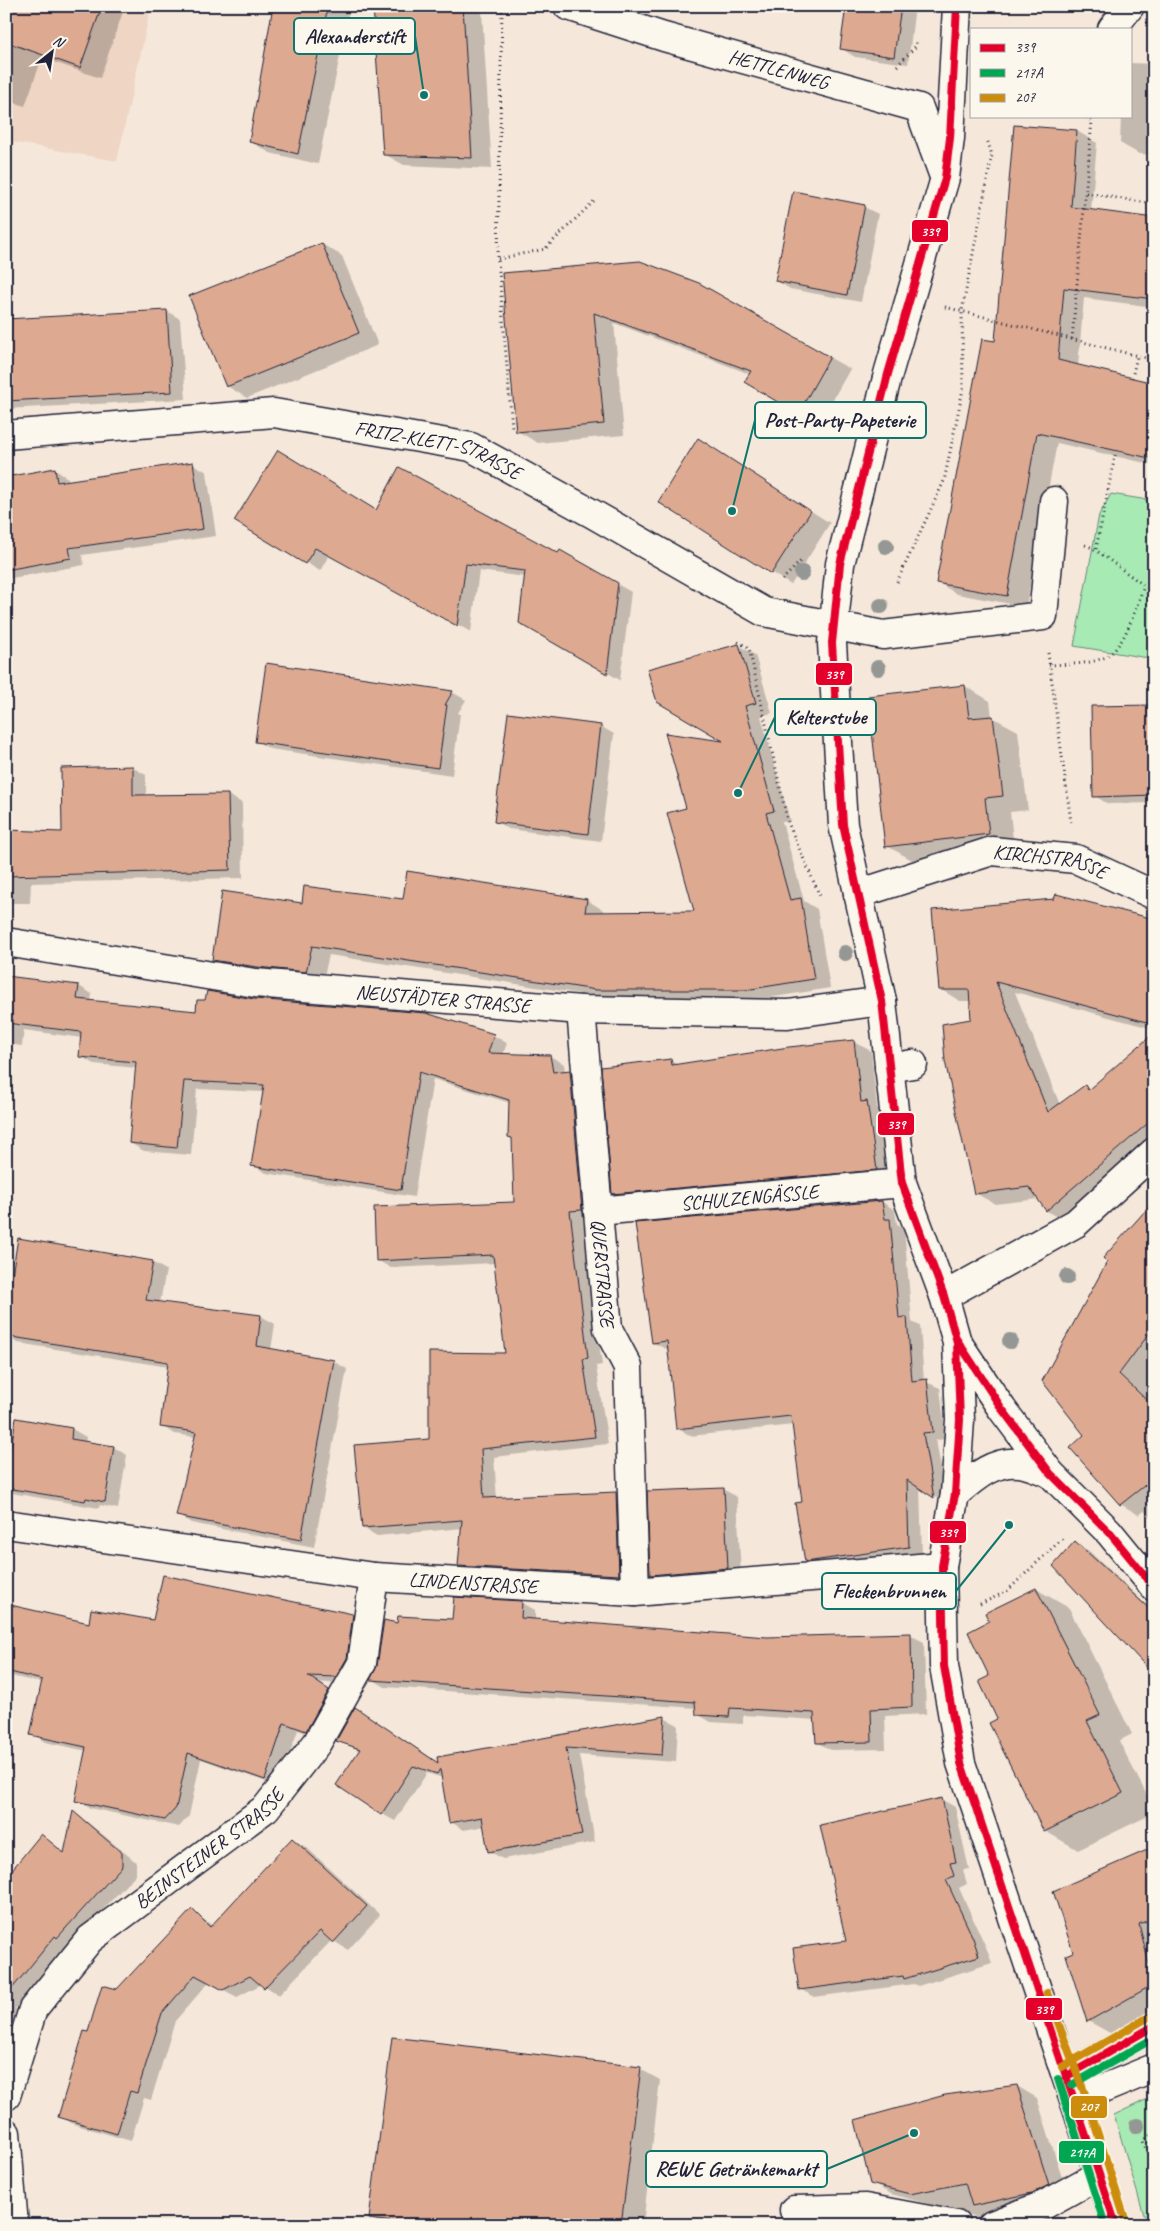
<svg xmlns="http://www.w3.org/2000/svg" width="1160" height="2231" viewBox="0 0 1160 2231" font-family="Caveat,sans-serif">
<rect width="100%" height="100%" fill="#f5e8da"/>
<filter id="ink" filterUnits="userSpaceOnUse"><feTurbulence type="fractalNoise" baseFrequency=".02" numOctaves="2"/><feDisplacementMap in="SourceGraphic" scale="10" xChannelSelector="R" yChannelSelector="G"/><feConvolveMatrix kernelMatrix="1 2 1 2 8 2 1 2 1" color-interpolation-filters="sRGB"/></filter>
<g filter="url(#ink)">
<!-- built -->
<path fill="#eed5c4" d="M6,6h145l-34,155 -111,-20z"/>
<!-- green -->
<path fill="#a8eab3" stroke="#658677" d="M1111,494l43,7v158l-80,-13 25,-131z
M1154,2096v129h-7l-33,-110z"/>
<!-- shadow -->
<path fill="#0003" d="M6,6h119l-25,72 -58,-20 -17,48 -19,-6z
M275,6h75l-32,158 -48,-11 -20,-12z
M375,6h98l9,6 10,157 -88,-4 -20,-11z
M848,6h67l-7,58 -53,-7 -13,-8z
M1131,63l23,1v91l-15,-1 -19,-11 1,-27h10z
M1077,131l20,12 -6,68 63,8v88l-70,-9 -6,68 76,18v81l-97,-22 -31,164 -69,-13 -20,-12 59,-239z
M864,207l14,7 -17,88 -71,-13 -13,-8z
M322,244l20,12 36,89 -131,53 -20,-12z
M503,274l196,10 151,85 -31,55 -73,-42 4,-8 -136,-51 10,112 -86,8 -21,-12z
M167,311l13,8 6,80 -180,10v-88z
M718,452l112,71 -39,62 -132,-83z
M193,464l14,8 9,64 -134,19 2,10 -78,14v-101l49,-8 13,8 1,4z
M377,512l182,43 2,-3 70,40 -11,88 -100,-58 6,-45 -47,-6 -8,61 -142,-77 -9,16 -84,-50z
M738,645l17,10 17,58 -11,3 29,105 -8,1 22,79 13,8 13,79 -68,11h-148l-285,-44 -6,25 -93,-11 -17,-10 90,-55 101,-4h183l16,10v3h93l-8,-104 41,-66z
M965,686l25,15 2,16 26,14 10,79 -18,2 4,36 -102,12 -25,-14z
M452,692l14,8 -8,13 2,1 -8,61 -182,-26 -14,-8z
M1154,706v97l-46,1 -13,-8z
M600,726l14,8 -13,107 -92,-12 -13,-7z
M132,767l14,8v21l82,-1 14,8 1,75 -212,5 -1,20h-24v-72l57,3z
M1154,921v108l-139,-37 45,113 25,-18 5,3 64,-55v112l-87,75 -20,-11 -8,-12 -44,5 -20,-11 -4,-192h-11l-20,-12z
M6,977l73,9 13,8 -1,8 107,10 295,23 14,8 -4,12 47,1 14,8 1,8 5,-1 14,8 11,139h-12l19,147 -6,1 12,78 -114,13 3,42 119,-5 14,7 2,81 -160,-9 -13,-8 4,-37 -86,8 -14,-8 67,-88 77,-86 -12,-91 -104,5 -14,-8 139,-57 -2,-63 -5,-3 1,-34 -77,-24 -19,118 -148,-24 -13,-8 11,-73 -67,-3 -6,66 -47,-4 -14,-8 7,-75 -43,-4 -14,-8 2,-18 -58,-8 -2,16 -16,-2z
M854,1042l17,9 6,57 7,4 10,67 -264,24 -17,-10 58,-132 8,4z
M6,1156l2,1v52h-2z
M882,1202l13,8 2,14 7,4 8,94 8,4 4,55 16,7 6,51 -10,1 11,64 -27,-17 2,67 -102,15 -14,-8 -3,-58 -10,-78 -103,11 -13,-8 -8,-78 -16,-7z
M1154,1203v316l-10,-8 -5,4 -19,-11 -35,-69z
M152,1262l14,8 -6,33 101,13 14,8 -4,26 62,11 14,8 -33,178 -123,-24 -13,-8 18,-78 -21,-3 -14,-8 8,-59 -151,-24 -12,-7z
M6,1418l66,11 14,8 -1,6 28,4 14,8 -9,54 -18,-4 -1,3 -93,-16z
M723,1489l14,8 4,79 -76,6 -14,-8z
M1076,1543l13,8 65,61v61z
M1036,1589l33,19 63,126 -13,7 35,68v4l-76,37 -33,-19 -46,-112 -8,-43 -1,-54z
M521,1602l14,8v11l232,17 143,-3 14,7 2,72 -41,2 1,33 -55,1 -13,-7 -2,-23 -73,-5v9l-32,-2 -14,-8v-6l-312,-21 -13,-8 27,-54 54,-4z
M6,1605l84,20 263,-10 13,8 -16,62 -32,-3 24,16 -22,40 -22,-8 -20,56 -77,-27 -12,57 -10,11 -89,-19 -14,-8 11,-49 -42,-9 -13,-8 11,-51 -37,-8z
M369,1716l71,48 224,-46 14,7 -2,37 -97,-7 16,87 -92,17 -14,-8 -4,-25 -21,4 -13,-8 -8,-44 -16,-5 -32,48 -13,-7 -22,-63 -22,-11z
M941,1799l14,8 14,62 -6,1 4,14 -8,4 27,59 6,16 -74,23 -4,-2 -100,13 -14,-8 48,-47z
M74,1813l12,8 50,41v12l-65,70 -2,-1 -54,66 12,8 -21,29v-167l36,-43 23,17z
M292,1839l14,8 74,68 -32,35 -16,-10 -53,55 -17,-11 -25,13 -28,-15 -34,39 -24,79 -7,-2 -13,43 -58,-17 -13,-8 29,-82 28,-43 75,-80 21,15z
M1154,1848v161l-44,24 -22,-12 -13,-68z
M640,2069l20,11 -17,145h-261l-12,-7z
M1017,2086l20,12 31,98 -65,28 -112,-30 -20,-11z
M1058,2216l15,9h-36z"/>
<!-- building -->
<path fill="#ddaa91" stroke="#22223b" d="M6,6h96l-22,62 -74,-26z
M273,6h55l-30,148 -49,-12z
M373,6h90l9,152 -89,-3z
M846,6h55l-7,51 -54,-8z
M1014,125l63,5 -6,77 83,11v81l-90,-11 -6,72 96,23v76l-117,-26 -30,163 -71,-13 46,-244 13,2z
M793,191l72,14 -18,90 -72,-14z
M322,243l37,90 -133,54 -37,-91z
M640,261l59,22 131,74 -32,57 -54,-32 7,-11 -157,-58 10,111 -88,8 -14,-159z
M167,310l5,82 -166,9v-82z
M698,438l113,73 -40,63 -113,-72z
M278,450l98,60 23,-43 159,86 2,-3 58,33 -11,91 -88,-51 6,-52 -59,-7 -9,62 -142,-78 -10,16 -71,-43z
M193,462l10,67 -134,19 2,10 -65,12v-93l49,-9 2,14z
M739,644l17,59 -11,3 29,105 -8,2 24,87 11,-2 13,81 -69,11h-149l-284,-44 -6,26 -49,-5 -45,-7 10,-69 80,12 2,-17 99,13 4,-28 180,28 -2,13 109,-1 -27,-98 19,-5 -21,-75 58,8 -66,-39 -10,-33z
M266,663l187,28 -8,14h2l-9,63 -183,-26z
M965,685l4,33 24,-2 10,80 -18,2 4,36 -104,13 -17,-151z
M1154,705v90l-61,2 -2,-91z
M508,713l93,12 -13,109 -94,-12z
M133,766v29l95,-1 2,76 -224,6v-46l56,2 -1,-64z
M1056,894l98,25v105l-158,-42 52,130 37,-27 3,5 66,-57v85l-108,93 -17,-24 -55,7 -29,-133 -3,-37 29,-5 -2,-29h-30l-7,-80 122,-11z
M6,976l73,9 -2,14 119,12 1,-11h8l2,-9 47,8 172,14 68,21 -6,19 62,2 3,17 17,-2 12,140 -12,1 18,147 -5,1 12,78 -114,12 3,49 132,-6 3,83 -161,-9 4,-46 -100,8 -8,-83 75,-6v-87l76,1 -12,-98 -117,6 -2,-54 140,-5 -2,-64 -4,-1 1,-37 -90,-28 -18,118 -150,-24 13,-81 -80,-4 -7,67 -48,-5 7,-81 -57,-5 2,-25 -75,-9z
M854,1040l7,62 6,-1 10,69 -265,24 -11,-127 70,-8 1,6 117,-18z
M882,1201l3,18h5l9,99 8,-1 5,64 15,-2 6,53 -10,1 11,65 -27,-18 2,67 -104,15 -10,-59 7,-1 -11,-86 -115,13 -9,-88 -15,2 -17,-120z
M1154,1201v126l-35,47 35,33v71l-34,27 -50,-57 14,-13 -42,-54 65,-119 -4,-4z
M18,1238l135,23 -7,39 115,15 -4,31 77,14 -33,180 -125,-24 20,-84 -36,-5 8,-65 -162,-26v-24z
M16,1418l56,10 -1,11 43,7 -9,56 -19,-4 -1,3 -79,-13v-13z
M724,1488l4,80 -78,7 -3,-84z
M1075,1541l79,72v62l-101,-109z
M163,1575l190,39 -6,44 -11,19 -28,-1 21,14 -23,41 -22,-8 -19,57 -77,-27 -12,55 -11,12 -90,-19 11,-54 -56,-12 12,-55 -36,-9v-67l83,19 2,-14 62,11z
M1036,1588l64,127 -13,6 36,72 -79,39 -55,-109 8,-4 -18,-38 10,-5 -21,-44 21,-11 -4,-8z
M454,1597l68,4 -1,17 246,19 144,-4 1,74 -41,2 1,33 -56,1 -2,-30 -84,-5 -1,9 -33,-2 -1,-13 -325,-22 7,-14 7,-46 13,3 1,-7 54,3z
M355,1707l83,56 -1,-6 228,-41 -3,39 -96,-7 16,87 -94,17 -6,-35 -33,6 -9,-54 -3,5 -24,-8 -32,49 -45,-30 24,-36 -24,-8z
M942,1798l14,64 -6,1 4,13 -8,4 27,58 6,18 -75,23 -1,-3 -104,14 -6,-42 53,-7 -26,-116z
M73,1811l49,42v13l-65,72 -2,-2 -49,60v-119l35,-43 23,19z
M292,1838l75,68 -34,37 -13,-12 -56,57 -14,-12 -27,14 -28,-15 -33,38 -25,80 -7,-2 -13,43 -59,-17 26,-86 4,1 14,-47 15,4 75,-80 18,18z
M1154,1847v71l-15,6 15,60 -67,38 -21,-67 7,-3 -20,-61z
M392,2037l249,30 -20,158h-202l-50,-6z
M1017,2085l32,100 -17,8 -60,13 -7,-23 -55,11 -40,-10 -15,-64 90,-25z"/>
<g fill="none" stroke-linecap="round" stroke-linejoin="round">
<defs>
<g id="minor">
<path id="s1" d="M568,6l96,31 255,71 24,66"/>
<path d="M957,6l-7,132 -5,40 -57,196 -48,190 -8,79 11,182 39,176 20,182 42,113 13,46 45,67 48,64 59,59 45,55"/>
<path d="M1112,29l18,-23"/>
<path id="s2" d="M6,435l268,-22 197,34 122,67 171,98 119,23 160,-19 11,-115"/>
<path id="s3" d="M858,894l134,-43 84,8 78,36"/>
<path id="s4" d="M6,942l249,41 326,27 207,4 94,-13"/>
<path id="s5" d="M581,1010l27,319 20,38 7,225"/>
<path d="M889,1068l24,-4"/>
<path id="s6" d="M598,1211l304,-28"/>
<path d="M944,1296l132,-73 78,-71"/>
<path d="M957,1342l3,78 -5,74 -13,72 2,100 17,97 155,462"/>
<path d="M955,1494c19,-16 38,-34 65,-31 10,1 20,7 30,10"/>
<path id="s7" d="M6,1524l368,53 261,15 307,-26"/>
<path d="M1067,2076l87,-50"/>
<path id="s8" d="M6,2096l27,-87 57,-70 176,-131 51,-65 45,-80 12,-86"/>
<path d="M1076,2100l78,-32"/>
<path d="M6,2133l8,92"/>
<path d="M794,2210l71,-2 91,17"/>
<path d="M992,2225l52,-20 56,-31"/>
</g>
</defs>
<!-- minor casing -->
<use href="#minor" stroke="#22223b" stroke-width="31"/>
<!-- path -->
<path stroke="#22223b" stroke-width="3" stroke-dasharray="1 4" stroke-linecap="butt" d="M502,6l-4,253 14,168
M897,66l19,-20v-7
M1086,193l68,11
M498,259l47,-10 49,-48
M945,307l209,53
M1072,339l20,-218 -8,-5
M1132,378l5,-22
M1085,545l8,3 61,45
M1096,549l20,-98
M782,580l21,-21
M897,582l47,-101 19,-92 -1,-78 30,-156 -5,-16
M738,642l11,6 39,175 32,73
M1048,653l23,169
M1049,665c17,-1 38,0 54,-7 22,-8 33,-52 41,-72
M980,1604l26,-12 58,-55
M1154,2132l-11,9 11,29"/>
<!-- minor -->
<use href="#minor" stroke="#fbf7ec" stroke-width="28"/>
<defs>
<path id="bus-1" d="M957,6l-7,132 -5,40 -57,196 -48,190 -8,79 11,182 39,176 20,182 42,113 13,46 3,78 -5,74 -13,72 2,100 17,97 155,462
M957,1340l45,69 48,64 59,59 45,55
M1067,2076l87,-50"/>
<path id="bus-2" d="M1058,2079l47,146
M1072,2085l82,-47"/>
<path id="bus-3" d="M1047,1993l39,104 40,125
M1062,2067l87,-50"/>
</defs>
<!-- bus-1 casing -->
<use href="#bus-1" stroke="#fbf7ec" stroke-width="11"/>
<!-- bus-2 casing -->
<use href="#bus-2" stroke="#fbf7ec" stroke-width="11"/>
<!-- bus-3 casing -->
<use href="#bus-3" stroke="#fbf7ec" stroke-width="11"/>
<!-- bus-1 -->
<use href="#bus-1" stroke="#e4002b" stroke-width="8"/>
<!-- bus-2 -->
<use href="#bus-2" stroke="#00a651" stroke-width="8"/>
<!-- bus-3 -->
<use href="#bus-3" stroke="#cc8c0c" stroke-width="8"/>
</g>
<!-- trees -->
<g fill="#949793">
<circle cx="886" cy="546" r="8"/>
<circle cx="802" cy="573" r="8"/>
<circle cx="881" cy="606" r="8"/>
<circle cx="878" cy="668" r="8"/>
<circle cx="845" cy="953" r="8"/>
<circle cx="1067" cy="1277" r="8"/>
<circle cx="1010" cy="1341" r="8"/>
<circle cx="1137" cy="2126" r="8"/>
</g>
</g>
<g text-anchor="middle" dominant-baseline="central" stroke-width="4" stroke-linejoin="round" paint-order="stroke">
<!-- street labels -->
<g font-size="20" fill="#22223b" stroke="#fbf7ec">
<text stroke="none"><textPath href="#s1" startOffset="220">HETTLENWEG</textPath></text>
<text stroke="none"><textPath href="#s2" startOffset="438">FRITZ-KLETT-STRASSE</textPath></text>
<text stroke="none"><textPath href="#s3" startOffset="200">KIRCHSTRASSE</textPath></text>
<text stroke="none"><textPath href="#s4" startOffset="441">NEUSTÄDTER STRASSE</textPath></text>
<text stroke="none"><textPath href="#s6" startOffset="152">SCHULZENGÄSSLE</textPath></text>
<text stroke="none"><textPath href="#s5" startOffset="264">QUERSTRASSE</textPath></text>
<text stroke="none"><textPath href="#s7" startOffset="471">LINDENSTRASSE</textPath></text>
<text stroke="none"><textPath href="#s8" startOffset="331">BEINSTEINER STRASSE</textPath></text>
</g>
</g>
<!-- callouts -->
<path fill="none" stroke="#0f766e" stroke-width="2" d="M424 95L415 36M732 511L755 420M738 793L775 717M1009 1525L956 1591M914 2133L827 2169"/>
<g fill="#0f766e" stroke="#fbf7ec" stroke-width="2">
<circle cx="424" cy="95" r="5"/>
<circle cx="732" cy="511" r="5"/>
<circle cx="738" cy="793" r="5"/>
<circle cx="1009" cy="1525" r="5"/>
<circle cx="914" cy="2133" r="5"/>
</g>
<g fill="#fbf7ec" stroke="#0f766e" stroke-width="2">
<rect x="294" y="18" width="121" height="36" rx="5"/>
<rect x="755" y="402" width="171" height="36" rx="5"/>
<rect x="775" y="699" width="101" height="36" rx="5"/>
<rect x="822" y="1573" width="134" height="36" rx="5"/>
<rect x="646" y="2151" width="181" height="36" rx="5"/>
</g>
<g font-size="21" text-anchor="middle" font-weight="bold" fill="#22223b">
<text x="355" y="43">Alexanderstift</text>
<text x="840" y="427">Post-Party-Papeterie</text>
<text x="826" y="724">Kelterstube</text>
<text x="889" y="1598">Fleckenbrunnen</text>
<text x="736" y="2176">REWE Getränkemarkt</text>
</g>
<g stroke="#fbf7ec" stroke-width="2">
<rect x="911" y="219" width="38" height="24" rx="5" fill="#e4002b"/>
<rect x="815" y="662" width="38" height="24" rx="5" fill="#e4002b"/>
<rect x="877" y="1112" width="38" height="24" rx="5" fill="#e4002b"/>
<rect x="929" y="1520" width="38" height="24" rx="5" fill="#e4002b"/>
<rect x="1025" y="1997" width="38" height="24" rx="5" fill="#e4002b"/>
<rect x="1070" y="2095" width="38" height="24" rx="5" fill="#cc8c0c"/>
<rect x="1058" y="2140" width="47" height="24" rx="5" fill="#00a651"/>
</g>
<g font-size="14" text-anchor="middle" font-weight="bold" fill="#fff">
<text x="930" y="236">339</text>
<text x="834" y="679">339</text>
<text x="896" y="1129">339</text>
<text x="948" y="1537">339</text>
<text x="1044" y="2014">339</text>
<text x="1089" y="2111">207</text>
<text x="1082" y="2157">217A</text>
</g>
<!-- margin -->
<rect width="1160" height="2231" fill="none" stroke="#fbf7ec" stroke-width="25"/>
<rect x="12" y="12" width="1135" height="2206" fill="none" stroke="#22223b" stroke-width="2" filter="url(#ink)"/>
<!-- legend -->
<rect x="970" y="28" width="162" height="90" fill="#fbf7ec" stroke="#a4a2a5"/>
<rect x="980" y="44" width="25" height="8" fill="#e4002b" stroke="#a4a2a5"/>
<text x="1015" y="52" font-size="15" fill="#22223b">339</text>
<rect x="980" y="69" width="25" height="8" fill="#00a651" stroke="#a4a2a5"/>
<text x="1015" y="78" font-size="15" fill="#22223b">217A</text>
<rect x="980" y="94" width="25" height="8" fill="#cc8c0c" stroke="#a4a2a5"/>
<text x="1015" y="102" font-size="15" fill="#22223b">207</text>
<!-- north arrow -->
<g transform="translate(52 52) rotate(30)" stroke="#fbf7ec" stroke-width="4" paint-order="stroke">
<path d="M0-4L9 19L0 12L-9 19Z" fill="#22223b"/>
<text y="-8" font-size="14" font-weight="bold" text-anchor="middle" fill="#22223b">N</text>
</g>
</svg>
